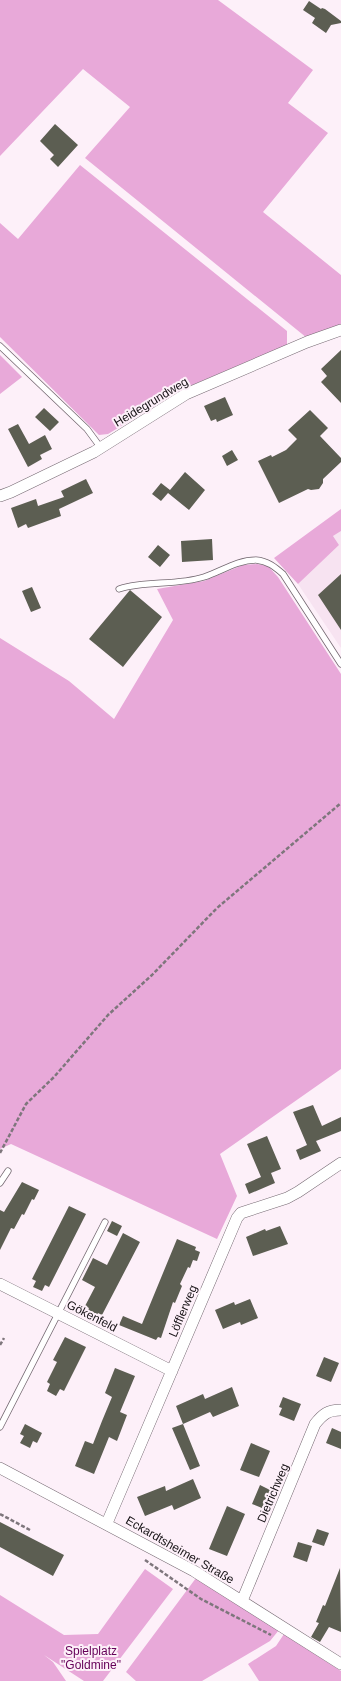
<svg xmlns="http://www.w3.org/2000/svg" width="341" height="1681" viewBox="0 0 341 1681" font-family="Helvetica,sans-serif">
<rect width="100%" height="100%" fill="#fdf0f9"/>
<!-- built -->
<path fill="#f7e3f1" d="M341,531v117l-43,-64 41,-39 -6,-9z"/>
<!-- green -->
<path fill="#e8a9d9" d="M0,0h218l95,70 -25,33 40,30 -65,79 78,63v50l-34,13 -222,-180 45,-51 -47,-38 -83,87z
M80,165l207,166v14l-104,44 -75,45 -9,1 -99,-98v-114l18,16z
M0,355l22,22 -22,17z
M341,509v22l-8,5 6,9 -41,39 -24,-26z
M257,564l11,2 10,11 63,97v395l-121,85 17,42 -20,43 -206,-95 -11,5v-511l69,43 45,38 59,-99 -16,-31 47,-8 39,-16z
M145,1569l28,20 -70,92h-19l-40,-26 9,7 13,19h-66v-86l64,40 34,-1z
M196,1578l83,52 -9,11 -68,40h-66l-10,-9z
M284,1634l57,37v10h-82l-11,-17 28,-18z"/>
<!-- building -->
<path fill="#5c5e52" d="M309,1l12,8 1,-1 3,1 16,12v2l-10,2 -5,8 -14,-10 3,-5 -12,-8z
M55,124l23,21 -20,22 -8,-8 4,-4 -14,-14z
M341,350v53l-20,-21 6,-6 -6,-7z
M225,397l8,18 -16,7 -1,-3 -5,2 -7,-15z
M44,408l15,14 -9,9 -15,-14z
M310,410l18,18 -8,8 21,22v4l-18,17v4l-4,6 -8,1 -3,-1 -29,14 -21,-42 13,-6 1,2 14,-7 11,-11 -9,-9z
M18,424l11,20 16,-9 7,14 -12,6 2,4 -14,8 -20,-38z
M232,450l6,10 -11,6 -5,-10z
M185,472l20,18 -16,20 -21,-17 -7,8 -9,-7 9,-11 9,7z
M86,479l7,14 -34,16 2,7 -33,12 -2,-4 -8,4 -7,-20 25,-9 2,7 26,-9 -3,-6z
M212,539l1,21 -31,2 -1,-21z
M158,545l12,10 -10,12 -12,-10z
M341,574v56l-23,-35z
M32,587l9,21 -10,4 -9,-21z
M130,590l32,27 -39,50 -34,-28z
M313,1105l9,21 19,-9v14l-25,10 5,10 -21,9 -4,-10 11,-5 -14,-33z
M267,1136l14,33 -10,4 4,10 -26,11 -4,-10 16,-7 -14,-33z
M22,1182l17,8 -5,10 -2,-1 -8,16 -2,-1 -8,15 -3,-1 -11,22v-40l4,2z
M69,1206l17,8 -37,73 -4,-2 -3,6 -9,-4 3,-6 -4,-2z
M112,1221l10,5 -5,10 -10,-5z
M280,1226l8,18 -35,12 -7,-19 19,-8 1,2z
M123,1233l17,9 -38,73 -4,-2 -3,5 -9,-4 3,-6 -4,-2 10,-19 -13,-7 11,-22 14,7z
M177,1239l19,8 -1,3 5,2 -3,9 -4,-1 -3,8 -2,-1 -8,17 2,2 -7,17 -2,-1 -12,36 -3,-1 -2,3 -37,-15 4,-9 19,8z
M250,1299l8,19 -17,7 -1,-3 -17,7 -8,-19 19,-8 1,3z
M65,1337l21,10 -22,44 -4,-2 -4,7 -9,-5 3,-7 -3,-2 10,-20 -4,-2z
M324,1357l15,6 -8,19 -15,-6z
M115,1368l20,8 -15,36 7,3 -10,26 -8,-4 -15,37 -19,-8 10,-25 8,3 9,-23 10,-24 -7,-4z
M232,1387l7,19 -26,11 -3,-5 -27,12 -7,-18 27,-12 2,5z
M283,1397l18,7 -7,17 -15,-6 3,-7 -3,-1z
M25,1424l17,9 -5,10 -4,-2 -3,7 -10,-5 4,-7 -4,-2z
M183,1424l17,42 -10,4 -18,-42z
M332,1428l9,4v17l-15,-6z
M251,1443l19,8 -11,26 -19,-7z
M193,1479l8,19 -27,12 -2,-5 -27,11 -8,-19 28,-11 1,5z
M260,1485l10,5 -8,18 -10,-4z
M227,1506l18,8 -18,42 -18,-7z
M0,1522l64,33 -11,21 -53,-29z
M317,1529l12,4 -5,13 -12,-4z
M298,1542l14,4 -5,16 -14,-5z
M340,1568l1,64 -12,-5 -9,15 -9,-5 8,-14 -3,-1 7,-17 2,1z"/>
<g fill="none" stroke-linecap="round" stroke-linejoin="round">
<defs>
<path id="lane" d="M0,346l87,83 14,19
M119,589c27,-9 57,-3 85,-12 18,-6 33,-17 52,-17 12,1 19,7 27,14l58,90
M0,1183l8,-12
M0,1427l105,-205"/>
<path id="street" d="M0,496l11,-4 83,-40 92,-58 121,-52 34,-12
M0,1284l172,87
M0,1468l194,103 147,93
M107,1523l130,-305 4,-5 46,-15 11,-6 43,-29
M242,1601l73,-177c8,-10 13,-14 26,-14"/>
</defs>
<!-- lane casing -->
<use href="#lane" stroke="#746871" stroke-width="7"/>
<!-- street casing -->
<use href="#street" stroke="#746871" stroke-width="12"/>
<!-- path -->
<path stroke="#7e767c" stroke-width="2.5" stroke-dasharray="4 2" stroke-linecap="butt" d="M0,1153l26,-49 28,-27 54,-62 44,-40 65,-67 124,-105
M0,1345l4,-7
M0,1514l30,16
M145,1560l56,39 70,36"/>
<!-- lane -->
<use href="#lane" stroke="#fff" stroke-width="5.5"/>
<!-- street -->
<use href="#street" stroke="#fff" stroke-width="11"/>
</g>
<g text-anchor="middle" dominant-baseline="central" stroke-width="4" stroke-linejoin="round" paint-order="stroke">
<!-- street labels -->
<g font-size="12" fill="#161215" stroke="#fdf0f9">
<text transform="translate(151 402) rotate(-31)">Heidegrundweg</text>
<text transform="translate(183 1311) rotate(-67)">Löfflerweg</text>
<text transform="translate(92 1316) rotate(27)">Gökenfeld</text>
<text transform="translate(273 1493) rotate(-67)">Dietrichweg</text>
<text transform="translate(180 1550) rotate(30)">Eckardtsheimer Straße</text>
</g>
<!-- park labels -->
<g font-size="12" fill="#650058" stroke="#fdf0f9">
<text x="91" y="1651">Spielplatz<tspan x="91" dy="14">"Goldmine"</tspan></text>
</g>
</g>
</svg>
